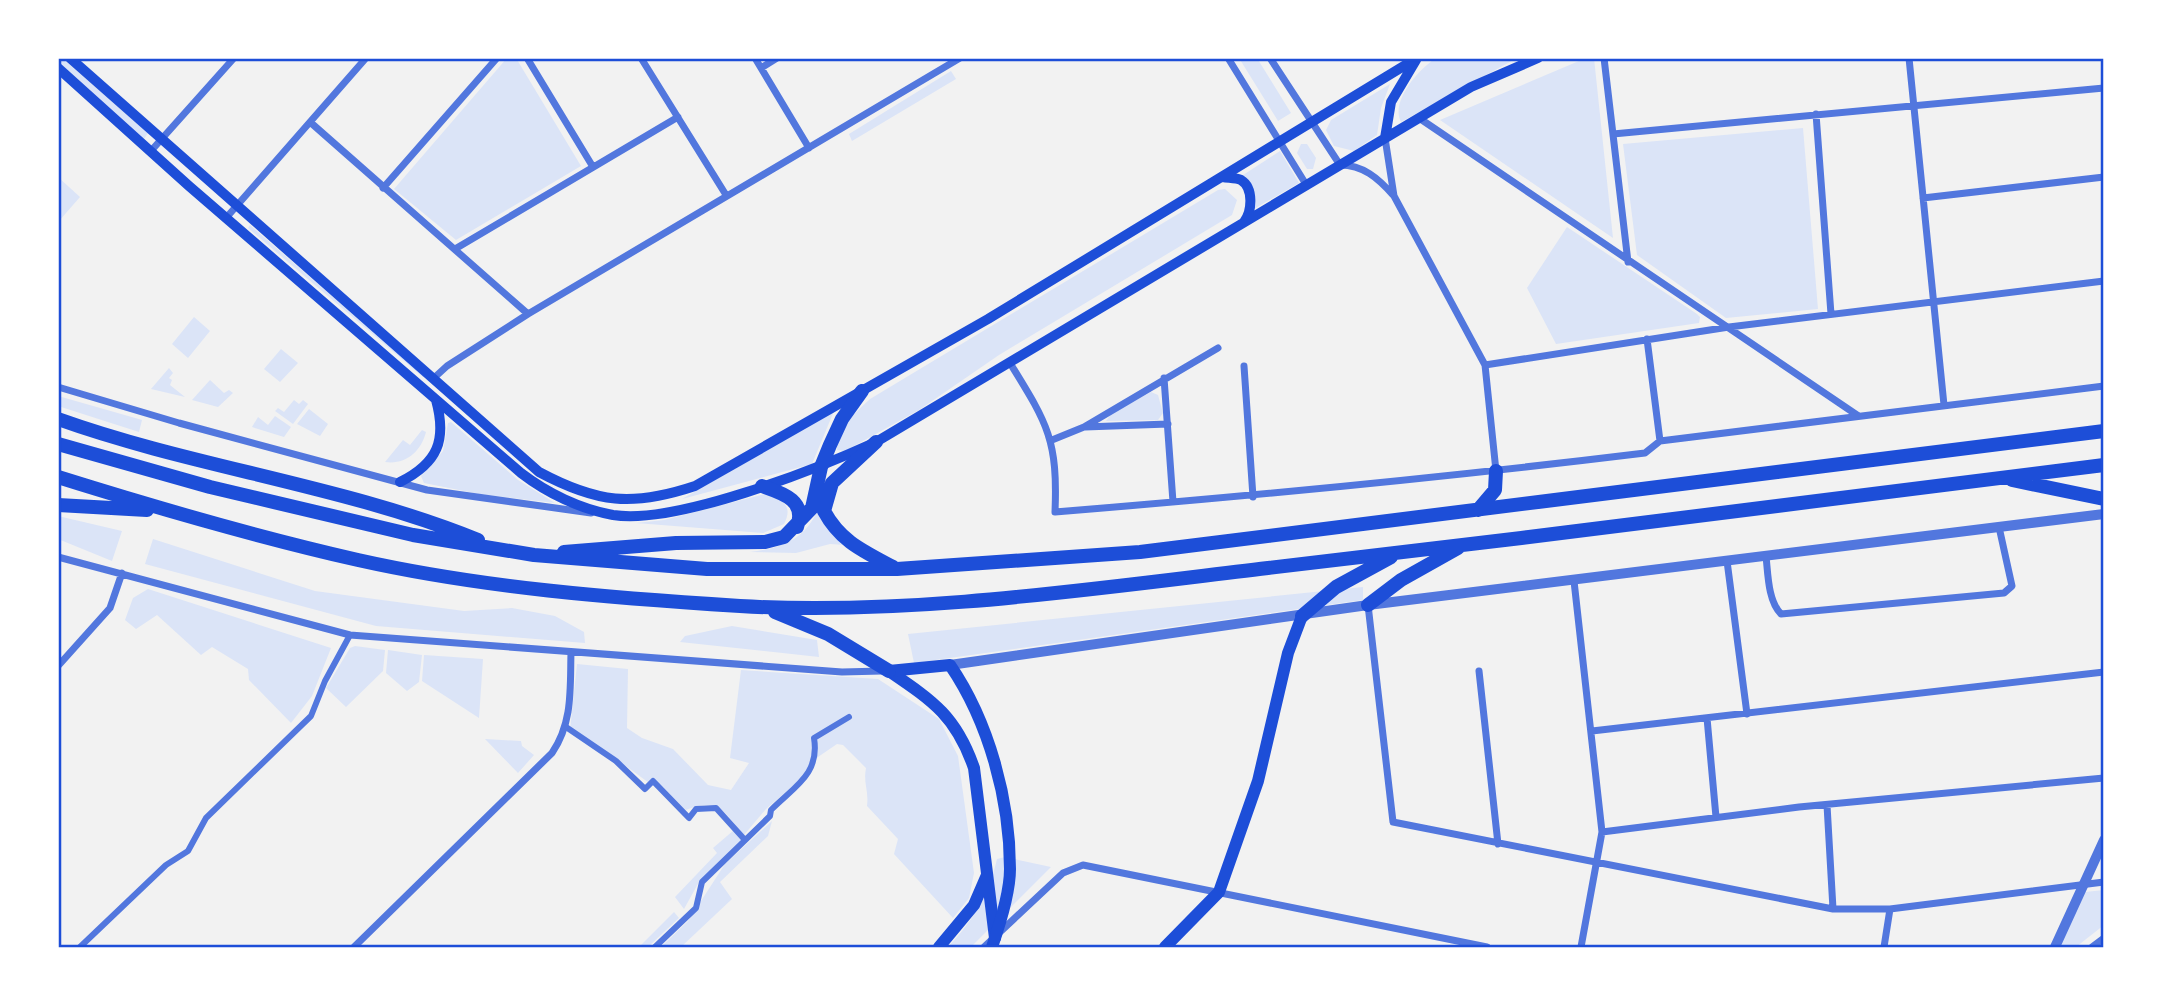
<svg xmlns="http://www.w3.org/2000/svg" width="2162" height="1005" viewBox="0 0 2162 1005" font-family="'Titillium Web',sans-serif">
<rect width="100%" height="100%" fill="#f2f2f2"/>
<!-- green -->
<path fill="#dbe4f7" d="M58,58h4l86,75 -4,6 -86,-77z
M507,58h9l65,108 -125,74 -62,-51z
M1239,58h18l34,55 -13,8z
M1436,58h81l-116,64c-11,-21 18,-53 35,-64z
M1586,58h8l19,180 -173,-118z
M951,71l5,8 -104,62 -3,-7z
M1390,84l-9,24 -4,27 -23,16 -20,-5 -8,-16 5,-10z
M1803,128l15,181 -92,9 -89,-63 -14,-111z
M1301,144h6l9,14 -3,11h-6l-10,-16z
M1280,151l19,32 -45,26 -14,-32z
M58,177l22,20 -21,24 -1,-2z
M1225,189l12,11 -5,15 -233,140 -80,55 -74,41 -8,-1c-3,-19 20,-39 33,-51l348,-209z
M250,225l174,151 -1,1 -175,-149z
M1567,227l130,87 3,3 -1,6 -143,21 -29,-56z
M194,317l16,14 -22,27 -16,-14z
M281,349l17,14 -18,19 -16,-13z
M169,368l4,5 -4,5 3,2 -2,5 15,12 -34,-8z
M210,380l14,13 5,-3 4,3 -15,14 -26,-7z
M1151,392l7,3 5,18 -5,7 -52,1 5,-7z
M58,396l84,24 -3,12 -81,-26z
M294,400l5,4 4,-4 5,4 -15,20 -18,-13 3,-3 6,4z
M309,409l19,15 -8,12 -23,-12z
M834,411l-22,53 -130,35z
M275,416l16,11 -7,10 -32,-10 6,-10 10,8z
M451,422l67,58 37,23 -76,-9 -55,-11 -3,-7 22,-25 5,-28z
M422,430l4,2c-5,20 -21,33 -41,30l18,-22 7,5z
M769,493c15,9 24,13 15,31l-21,9 -127,-10 28,-3z
M818,510l27,35 -15,-1 -34,9 -46,-1c32,-4 54,-12 68,-42z
M58,516l64,15 -10,30 -54,-22z
M153,539l162,52 149,20 48,-3 43,8 29,16 1,11 -209,-17 -231,-62z
M1363,587v13l-449,63 -6,-29z
M148,589l183,59 -19,48 -21,27 -42,-43 -1,-11 -36,-22 -11,8 -44,-40 -21,14 -11,-9 8,-22z
M732,626l85,14 2,17 -139,-15 5,-6z
M355,646l30,4 -2,21 -37,36 -20,-19 24,-40z
M388,650l34,5 -3,27 -12,9 -21,-18z
M424,655l59,4 -4,59 -57,-37z
M577,664l51,5 -1,59 15,10 31,11 35,36 23,5 18,-27 -19,-5 11,-88 137,9 61,40 19,37 16,117 -5,25 -16,20 -59,-64 4,-15 -31,-33c2,-15 -4,-23 -1,-38l-23,-23 -6,-1 -19,13 -16,21 -36,31 -22,26c-21,-24 -25,-38 -58,-25l-71,-52 -45,-28z
M485,739l36,2 1,5 12,9 -16,18z
M772,821l-4,15 -48,46 12,17 -51,48h-20l27,-26 37,-57z
M734,830l9,10 -44,42 -15,27 -9,-12 42,-44 -4,-5z
M1005,857l46,10 -80,80h-23c25,-26 41,-53 49,-88z
M2104,890v35l-28,22h-17l26,-55z
M674,912l5,6 -31,29h-9z"/>
<g fill="none" stroke-linecap="round" stroke-linejoin="round">
<!-- pedestrian -->
<path stroke="#5277de" stroke-width="6" d="M566,727l50,34 29,28 8,-8 36,37 7,-9 20,-1 29,32
M80,947l86,-82 22,-14 18,-33 105,-102 14,-35 25,-46
M655,947l41,-39 6,-26 68,-66 1,-6c24,-24 49,-36 43,-72l35,-21"/>
<!-- minor -->
<path stroke="#5277de" stroke-width="7" d="M527,58l66,109
M641,58l85,137
M755,58l54,90
M1228,58l79,128
M1270,58l70,107c23,0 38,13 53,30
M1604,58l24,204
M1909,58l35,347
M761,68l16,-10
M1816,114l15,200
M1419,118l438,297
M310,122l218,192
M1613,134l491,-46
M1385,138l9,58 91,169 11,106
M150,152l84,-94
M383,188l114,-130
M1923,198l181,-21
M226,218l140,-160
M455,249l223,-132
M1647,339l13,102
M1010,363c37,60 48,76 45,149 197,-16 393,-35 590,-59l15,-12 444,-55
M1485,365l244,-38 375,-46
M1244,366l9,131
M435,377l12,-11 81,-52 432,-256
M1164,378l9,124
M58,387l121,36 248,67 164,23
M1085,427l83,-3
M1052,440l32,-13 134,-79
M1766,556c2,18 2,45 15,58l223,-21 8,-7 -13,-59
M58,557l292,78 492,37 40,-1
M1727,561l20,153
M1574,581l28,251 -21,115
M1368,605l25,217 440,87h57l214,-27
M58,666l52,-58 12,-35
M1479,671l19,173
M1707,718l9,99
M1592,731l512,-59
M1827,805l6,104
M1602,832l197,-25 305,-29
M354,947l198,-194c21,-31 18,-64 19,-101
M984,947l79,-74 20,-8 404,82
M1884,947l6,-38
M2092,947l12,-9"/>
<!-- tertiary -->
<path stroke="#5277de" stroke-width="10" d="M950,665l418,-60 736,-91
M2055,947l49,-107"/>
<!-- secondary -->
<path stroke="#1d4ed8" stroke-width="10" d="M70,58l469,414c58,31 93,35 156,14l293,-167 429,-261
M58,68l131,118 332,287c26,20 59,36 92,42 63,10 204,-46 263,-73l595,-355 67,-29
M1385,138l6,-36 25,-42
M1223,177c5,1 13,1 18,3 13,8 11,32 3,42
M400,482c38,-19 47,-42 36,-82"/>
<!-- primary -->
<path stroke="#1d4ed8" stroke-width="12" d="M889,671c44,30 67,45 85,97l21,170
M939,947l35,-42 13,-30"/>
<!-- trunk -->
<path stroke="#1d4ed8" stroke-width="12" d="M889,671l61,-6c39,57 60,135 60,204 0,24 -10,55 -18,78
M1165,947l54,-55 39,-111 30,-128 14,-37"/>
<!-- motorway -->
<path stroke="#1d4ed8" stroke-width="14" d="M58,419c137,49 285,66 420,121
M876,442l-44,41 -8,28c16,30 39,40 69,56
M58,444l152,43 203,48 121,20 173,14h190l243,-17 964,-121
M58,477c99,31 199,60 300,83 125,28 255,38 382,46 172,10 357,-18 528,-38 279,-32 558,-68 836,-103
M2012,480l92,19
M762,486c20,7 45,14 35,41
M58,505l89,5
M1478,510l17,-20 1,-19
M564,552l112,-9 89,-1 19,-5 28,-29 9,-41 9,-22 12,-26 20,-28
M1368,605l33,-25 57,-32
M775,612l53,22 61,37
M1302,616l34,-29 55,-30"/>
</g>
<!-- border -->
<rect width="2162" height="1005" fill="none" stroke="#ffffff" stroke-width="119"/>
<rect x="60" y="60" width="2042" height="886" fill="none" stroke="#1d4ed8" stroke-width="2.5"/>
</svg>
